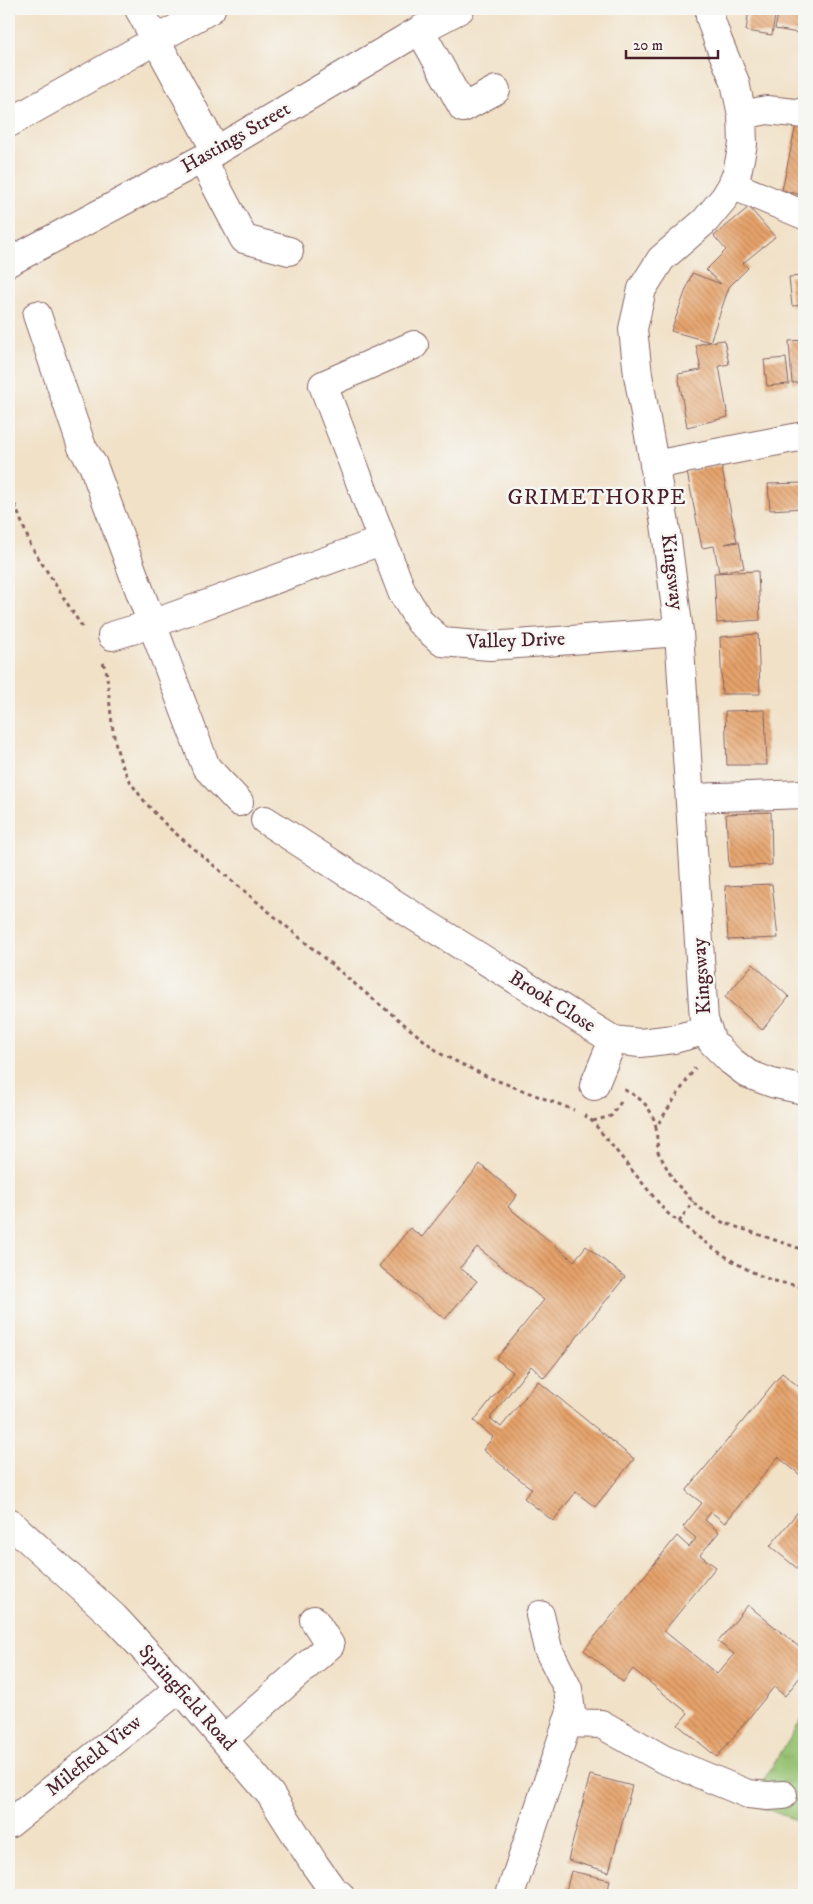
<svg xmlns="http://www.w3.org/2000/svg" width="813" height="1904" viewBox="0 0 813 1904" font-family="'IM FELL DW Pica',serif">
<defs>
<pattern id="park-tufts" width="24" height="20" patternUnits="userSpaceOnUse" patternTransform="scale(1.25)"><rect width="24" height="20" fill="#94c16f"/><path d="M3 7l-1-3M5 7V3M7 7l1-3M15 17l-1-3M17 17v-4M19 17l1-3" fill="none" stroke="#81a560"/></pattern>
<pattern id="building-back-hatch" width="6" height="6" patternUnits="userSpaceOnUse" patternTransform="scale(1.25)"><rect width="6" height="6" fill="#e6a36b"/><path d="M-1 5l2 2M0 0l6 6M5-1l2 2" fill="none" stroke="#bc8458"/></pattern>
</defs>
<rect width="100%" height="100%" fill="#f6f6f2"/>
<filter id="ink" filterUnits="userSpaceOnUse"><feTurbulence type="fractalNoise" baseFrequency=".02" numOctaves="2"/><feDisplacementMap in="SourceGraphic" scale="10" xChannelSelector="R" yChannelSelector="G"/><feConvolveMatrix kernelMatrix="1 2 1 2 8 2 1 2 1" color-interpolation-filters="sRGB"/></filter>
<filter id="wash" filterUnits="userSpaceOnUse"><feTurbulence type="fractalNoise" baseFrequency=".0096" numOctaves="4" result="noise"/><feDisplacementMap in="SourceGraphic" scale="20" xChannelSelector="R" yChannelSelector="G"/><feGaussianBlur stdDeviation="1.12" result="paint"/><feColorMatrix in="noise" values="0 0 0 0 0 0 0 0 0 0 0 0 0 0 0 0 0 1.4 0 .05"/><feComposite in="paint" operator="in"/></filter>
<g filter="url(#wash)">
<rect width="100%" height="100%" fill="#f1e1c7"/>
<!-- park -->
<path fill="url(#park-tufts)" stroke="#6f704d" d="M804,1716v107l-55,-20z"/>
<g id="blocks">
<!-- building -->
<path fill="url(#building-back-hatch)" d="M749,9h27l-4,26 -26,-4z
M779,9h25v25l-29,-5z
M796,125l8,2v69l-22,-6z
M749,207l26,30 -32,26 5,5 -19,19 -19,55 14,-2 5,24 -10,2 9,51 -41,10 -9,-53 23,-4 -5,-25 14,-3 -39,-11 21,-58 29,11 -15,-14 20,-20 -12,-14z
M804,276v29l-12,1 -3,-29z
M804,340v42l-12,1 -3,-42z
M786,358l3,26 -22,2 -3,-26z
M721,465l16,76 -12,3 14,-2 5,26 -25,4 -5,-26 -12,2 -15,-76z
M803,483l1,25 -34,2 -2,-26z
M758,571l2,49 -43,3 -3,-50z
M758,634l2,60h-38l-2,-57z
M765,710l2,55h-40l-2,-54z
M804,716v28h-1l-2,-27z
M771,812l1,53 -43,2 -3,-53z
M772,884l6,54 -50,2 -3,-54z
M753,964l36,33 -27,33 -37,-33z
M480,1164l37,31 -9,12 66,54 12,-15 39,31 -81,101 -13,-12 -41,52 11,9 37,-46 96,78 -39,48 -19,-15 -23,29 -29,-23 8,-9 -49,-39 10,-13 -19,-16 39,-49 -17,-13 48,-59 -67,-53 -17,21 17,13 -32,38 -66,-53 31,-38 12,9z
M782,1373l22,18v87l-26,-21 -53,66 -14,-11 -6,8 14,12 -19,23 16,12 -52,64 53,43 17,-20 -16,-12 30,-37 56,46v21l-19,24 -11,-9 -57,70 -39,-32 10,-12 -55,-44 -10,13 -39,-32 93,-114 12,11 7,-9 -13,-11 19,-24 -16,-12z
M801,1508l3,2v64l-34,-28z
M590,1775l42,11 -23,86 -41,-12z
M571,1871l39,9 -3,15h-42z"/>
</g>
</g>
<g filter="url(#ink)">
<use href="#blocks" fill-opacity="0" stroke="#846362" stroke-width="1"/>
<g fill="none" stroke-linecap="round" stroke-linejoin="round">
<defs>
<path id="minor" d="M139,9l77,142
M711,9l-1,8 8,24 17,41 7,33 1,29 -6,29 -5,12 -7,12 -20,24 -44,38 -19,30 -9,40 5,46 27,149 14,108 25,388 8,22 19,19 17,13 24,9 32,7
M420,30l43,78 33,-18
M742,115l25,-5 37,4
M9,123l202,-114
M202,159l42,80 45,12
M732,185l72,30
M9,262l193,-103 218,-129 40,-21
M37,315l45,132 11,18 59,159 -40,12
M414,345l-91,40 79,207 18,30 22,20 48,4 189,-14
M654,465l150,-29
M691,798l113,-4
M239,802l-33,-35 -54,-143 229,-83
M265,820l144,93 204,127 27,3 34,-4 34,-9
M594,1086l19,-46
M9,1522l105,95 66,71 90,106 45,71 17,24 8,6
M567,1723l34,1 62,35 85,35 20,2 15,-1
M224,1739l106,-94 -16,-25
M9,1824l171,-136
M510,1895l61,-183 -3,-23 -20,-40 -8,-34"/>
</defs>
<!-- minor casing -->
<use href="#minor" stroke="#846362" stroke-width="30"/>
<!-- path -->
<path stroke="#846362" stroke-width="3" stroke-dasharray="4 4" stroke-linecap="butt" d="M9,490l22,56 53,84
M103,663l3,6c5,35 4,78 23,110 10,18 25,33 39,48l200,168 73,59 47,23 86,33
M624,1090c17,7 28,18 32,37l39,-59
M584,1115l8,6 74,91c32,25 63,51 100,66 12,5 26,6 38,9
M593,1121l18,-5 10,-14
M656,1127l2,25 16,29 24,26 24,15 82,28
M679,1222l14,-21
M800,1773l4,-5"/>
<!-- minor -->
<use href="#minor" stroke="#fff" stroke-width="28"/>
</g>
</g>
<g text-anchor="middle" dominant-baseline="central" stroke-width="5" stroke-linejoin="round" paint-order="stroke">
<!-- street labels -->
<g font-size="20" fill="#4a1f2b" stroke="#f6f6f2">
<text transform="translate(236 138) rotate(-30)">Hastings Street</text>
<text transform="translate(672 572) rotate(83)">Kingsway</text>
<text transform="translate(516 641) rotate(-2)">Valley Drive</text>
<text transform="translate(702 976) rotate(-94)">Kingsway</text>
<text transform="translate(552 1002) rotate(32)">Brook Close</text>
<text transform="translate(187 1698) rotate(48)">Springfield Road</text>
<text transform="translate(94 1756) rotate(-39)">Milefield View</text>
</g>
<!-- quarter labels -->
<g font-size="22" letter-spacing="1" fill="#4a1f2b" stroke="#f6f6f2">
<text x="597" y="497">GRIMETHORPE</text>
</g>
</g>
<!-- margin -->
<rect width="813" height="1904" fill="none" stroke="#f6f6f2" stroke-width="30"/>
<!-- scale -->
<path d="M626 50v8h92v-8" fill="none" stroke="#4a1f2b" stroke-width="2.5"/>
<text x="633" y="50" font-size="15" fill="#4a1f2b" stroke="#f6f6f2" stroke-width="4" paint-order="stroke">20 m</text>
</svg>
